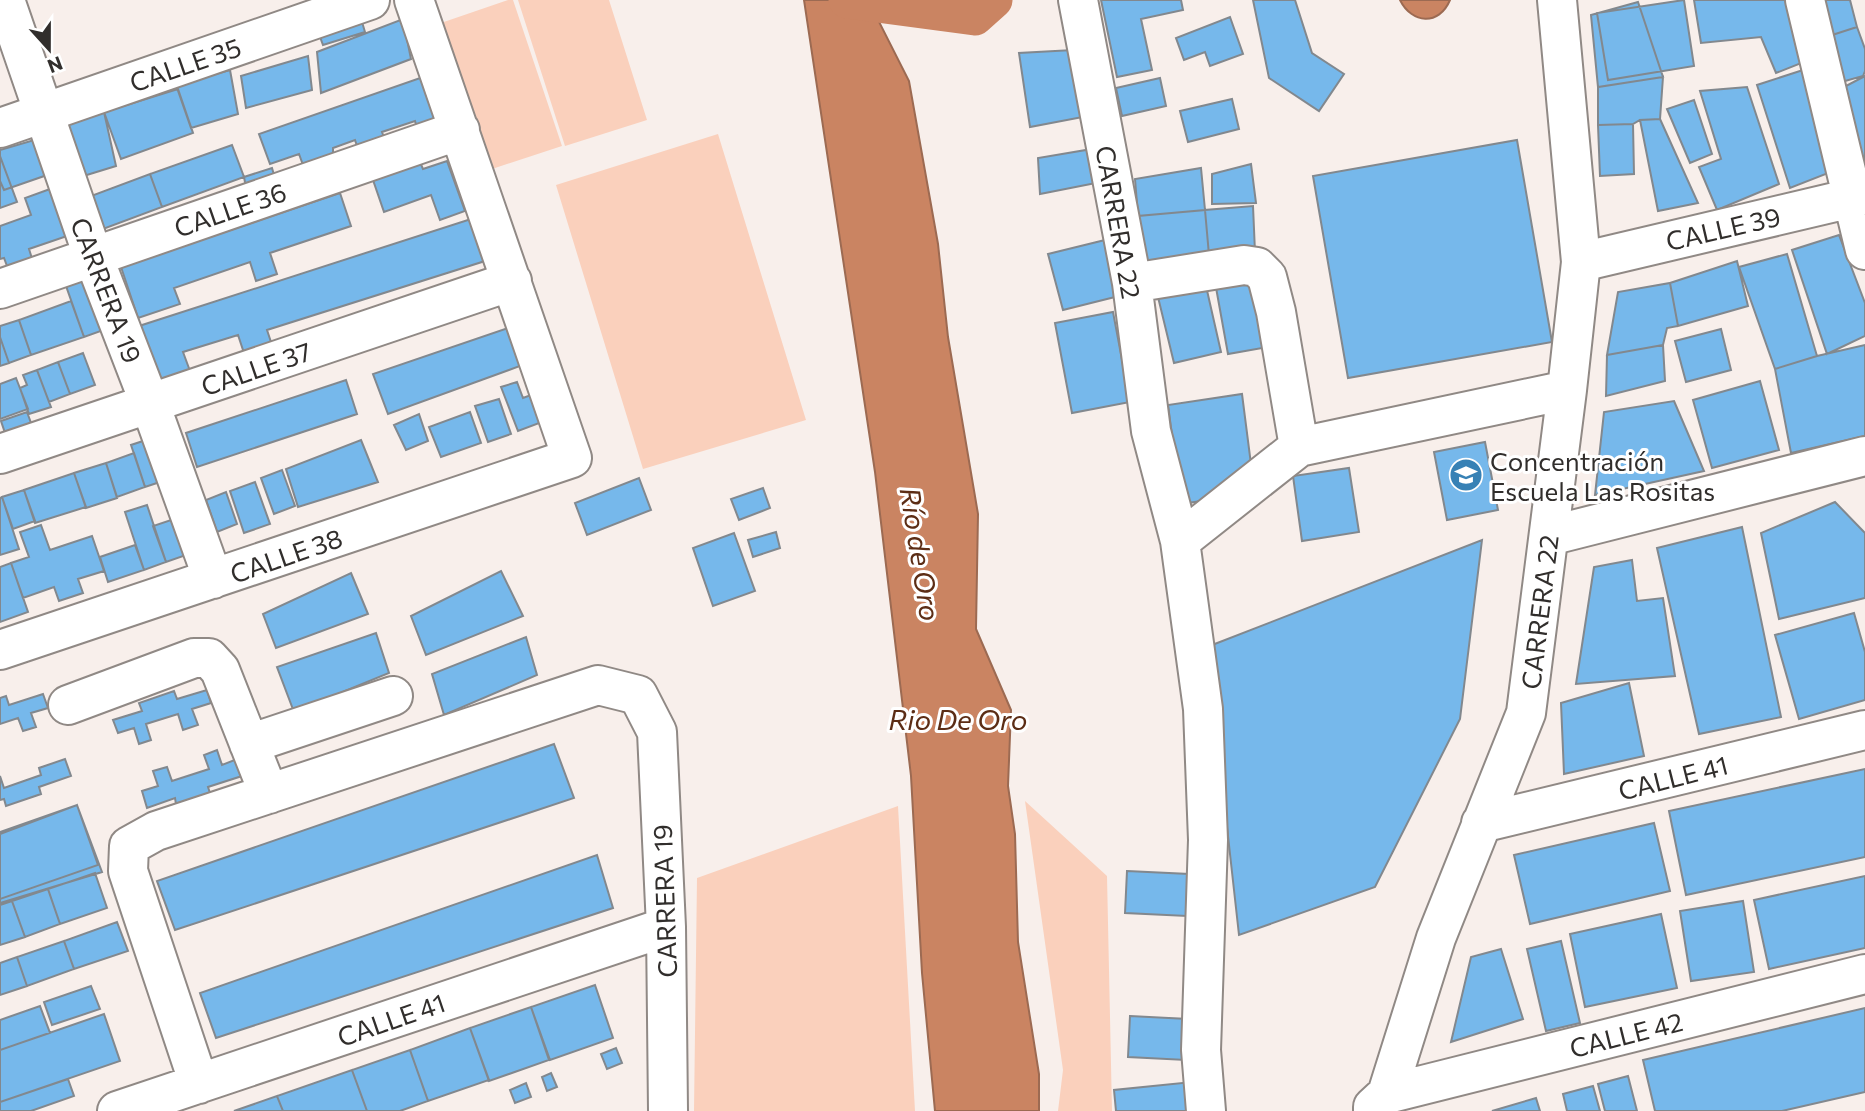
<svg xmlns="http://www.w3.org/2000/svg" width="1865" height="1111" viewBox="0 0 1865 1111" font-family="Commissioner,sans-serif">
<rect width="100%" height="100%" fill="#f8efeb"/>
<!-- green -->
<path fill="#fad0bc" d="M508,0h5l49,146 -76,25 -48,-147z
M518,0h91l38,120 -82,26z
M718,134l88,286 -163,49 -87,-284z
M1025,801l82,75 5,235h-54l5,-41z
M898,806l17,305h-221l3,-233z"/>
<!-- water -->
<path fill="#ca8462" stroke="#9c6a52" stroke-width="2" d="M804,0h66l1,6 38,75 29,163 10,93 30,177 -2,115 35,81 -3,76 7,48 3,108 21,132v37h-104l-13,-138 -11,-197 -36,-304z
M1400,0h50c-11,26 -38,24 -50,0z"/>
<g fill="none" stroke-linecap="round" stroke-linejoin="round">
<!-- canal -->
<path stroke="#ca8462" stroke-width="37" d="M847,0l128,17 19,-17"/>
</g>
<!-- building -->
<path fill="#76b8eb" stroke="#82888e" stroke-width="2" d="M1101,0h80l2,10 -42,9 11,51 -35,7z
M1253,0h42l17,53 32,21 -25,37 -50,-33z
M1684,0l10,66 -86,14 -11,-67z
M1694,0h91l19,62 -28,11 -15,-36 -60,6z
M1821,0h29l7,27 -31,10z
M1638,2l25,75 -65,10 -7,-72z
M359,12l6,20 -42,13 -7,-19z
M1230,17l13,37 -33,12 -5,-14 -21,8 -8,-22z
M403,19l8,40 -90,34 -4,-41z
M1857,27l8,22v22l-2,5 -25,7 -12,-46z
M1073,50l15,66 -58,11 -11,-74z
M308,56l4,34 -66,18 -5,-32z
M1806,69l30,101 -46,18 -33,-103z
M230,70l8,44 -47,14 -15,-43z
M1865,76v91l-21,-80z
M423,77l18,49 -22,8 -4,-13 -33,11 5,14 -27,9 -5,-15 -22,8v7l-30,10 -4,-11 -29,10 -11,-30z
M1663,77l-3,42 -20,1 -7,4 -35,1v-38z
M1160,78l6,28 -44,10 -6,-28z
M1747,87l32,97 -62,26 -18,-43 22,-8 -21,-68z
M178,89l15,44 -72,26 -17,-47z
M1232,99l7,30 -51,13 -8,-31z
M1694,100l18,54 -22,9 -23,-54z
M104,112l12,54 -39,12 -18,-52z
M1660,119l38,84 -40,8 -18,-91z
M1633,124l1,50 -34,2 -2,-51z
M41,138l9,36 -46,16 -4,-9v-31z
M1517,140l35,202 -204,36 -35,-202z
M232,145l12,32 -82,30 -12,-33z
M1092,149l9,33 -61,12 -2,-36z
M0,156l17,46 -17,6z
M419,160l4,9 24,-8 18,50 -25,9 -9,-25 -47,17 -12,-35z
M1251,164l5,39 -44,1v-30z
M272,168l5,17 -30,8 -3,-16z
M1201,168l4,42 -67,6 -3,-37z
M150,174l12,33 -59,22 -12,-33z
M50,189l26,44 -47,16 5,16 -24,9 -6,-16 -4,1v-33l31,-11 -6,-17z
M340,193l11,33 -81,27 7,21 -21,7 -6,-19 -76,26 6,16 -42,14 -17,-51z
M1253,206l2,46 -46,3 -4,-45z
M1205,210l4,45 -66,7 -5,-46z
M471,219l14,42 -218,69 5,15 -28,8 -6,-18 -55,17 7,19 -37,12 -17,-56z
M1839,235l26,68v33l-38,18 -35,-104z
M1105,240l14,56 -56,14 -15,-56z
M1787,254l30,102 -42,13 -36,-102z
M1737,261l11,45 -70,20 -8,-43z
M93,273l19,54 -28,10 -19,-54z
M1255,275l13,72 -40,7 -13,-72z
M1670,283l8,43 -11,2 -4,17 -56,10 11,-63z
M1206,286l15,66 -47,11 -16,-66z
M71,301l13,36 -53,18 -12,-35z
M1113,312l17,90 -58,11 -17,-90z
M19,320l12,35 -22,8 -9,-26v-11z
M508,328l12,38 -132,48 -15,-40z
M1721,329l10,41 -45,12 -11,-41z
M0,337l9,26 -9,3z
M1663,345l2,36 -59,15 1,-41z
M1865,345v91l-74,17 -16,-84 42,-13z
M83,353l12,32 -25,9 -12,-32z
M58,362l12,32 -21,8 -12,-32z
M37,370l14,37 -22,7 -9,-26 7,-3 -4,-10z
M16,378l12,31 -28,10v-35z
M346,380l11,34 -160,53 -11,-34z
M1760,381l19,69 -67,18 -19,-68z
M517,382l6,16 8,-3 11,27 -24,9 -17,-44z
M1242,394l10,78 -31,26 -40,6 -13,-99z
M499,399l12,35 -23,8 -13,-36z
M1674,401l30,70 -109,24 9,-83z
M27,412l4,11 -26,10 -4,-12z
M470,412l11,31 -40,14 -12,-30z
M419,414l9,27 -22,9 -12,-25z
M158,436l14,42 -27,9 -14,-42z
M361,440l17,42 -80,25 -12,-38z
M1485,442l13,68 -51,10 -13,-68z
M134,453l11,34 -28,10 -11,-34z
M106,463l11,35 -31,10 -12,-35z
M1349,468l10,64 -57,9 -9,-65z
M282,470l13,36 -21,8 -13,-36z
M74,473l12,34 -51,16 -11,-33z
M639,478l12,32 -64,25 -12,-32z
M255,482l15,42 -26,9 -14,-42z
M763,488l7,20 -31,12 -8,-21z
M24,490l11,31 -22,8 -11,-32z
M226,492l11,32 -20,8 -11,-32z
M2,497l17,52 -19,6v-57z
M1835,502l30,31v65l-86,21 -18,-86z
M147,505l19,57 -22,8 -19,-58z
M180,517l12,36 -26,9 -13,-36z
M41,525l9,25 42,-14 12,35 -26,8 5,14 -24,8 -5,-14 -31,11 -12,-35 18,-6 -9,-25z
M1742,527l39,190 -82,17 -42,-186z
M776,532l4,16 -27,9 -5,-17z
M734,533l21,58 -42,15 -20,-58z
M1482,540l-22,179 -85,168 -136,48 -32,-288z
M135,545l9,25 -36,12 -8,-25z
M1632,560l5,41 26,-3 12,78 -99,8 18,-117z
M11,563l17,49 -28,10v-55z
M501,571l22,45 -97,39 -15,-39z
M351,573l17,41 -92,34 -13,-34z
M1854,613l11,39v48l-66,19 -24,-84z
M376,633l13,40 -95,39 -17,-45z
M526,637l11,38 -93,40 -12,-41z
M1629,683l15,73 -80,18 -3,-71z
M207,690l4,13 -19,6 6,16 -15,5 -5,-16 -32,10 5,16 -12,4 -5,-16 -16,5 -5,-13 29,-9 -3,-8 35,-12 3,8z
M43,694l5,14 -17,5 5,14 -13,4 -5,-13 -18,6v-26l6,-2 3,9z
M554,744l20,54 -399,132 -18,-49z
M217,750l5,15 15,-6 5,17 -34,11 2,6 -34,11 -1,-6 -28,10 -5,-17 16,-5 -5,-15 14,-4 5,14 37,-12 -5,-14z
M65,759l6,17 -32,11 2,7 -35,12 -2,-7 -4,1v-24l4,12 37,-13 -2,-7z
M1865,769v88l-179,38 -17,-84z
M77,805l21,60 -98,34v-67z
M77,805l25,67 -102,31v-69z
M1654,823l16,68 -140,33 -16,-69z
M597,855l16,53 -397,130 -16,-45z
M1127,871l62,3 -2,42 -62,-3z
M95,873l12,35 -47,16 -12,-35z
M1865,876v72l-96,21 -15,-69z
M48,889l12,35 -35,13 -13,-36z
M12,901l13,36 -25,8v-40z
M1743,901l11,71 -63,9 -11,-70z
M1661,914l16,74 -92,19 -15,-73z
M117,922l11,29 -54,18 -10,-28z
M64,941l10,28 -47,17 -10,-29z
M1561,941l19,82 -34,8 -19,-82z
M1501,949l22,70 -72,23 20,-85z
M17,957l10,29 -27,9v-32z
M595,985l18,53 -63,22 -19,-53z
M91,986l9,23 -48,16 -8,-23z
M40,1006l10,27 -50,17v-30z
M531,1007l18,53 -60,21 -19,-53z
M1865,1008v84l-83,19h-127l-12,-51z
M104,1014l16,47 -120,41v-52z
M1130,1016l58,3 -2,41 -58,-3z
M470,1028l19,52 -61,21 -18,-51z
M616,1048l6,15 -15,6 -6,-15z
M410,1050l18,51 -28,10h-33l-15,-41z
M352,1070l15,41h-84l-6,-15z
M551,1073l6,14 -10,4 -5,-14z
M1628,1076l9,35h-32l-7,-27z
M68,1079l6,17 -43,15h-31v-9z
M1192,1082l3,29h-79l-2,-21z
M526,1083l5,14 -16,6 -5,-13z
M1593,1086l7,25h-33l-4,-17z
M277,1096l6,15h-49z
M1536,1098l4,13h-48z"/>
<g fill="none" stroke-linecap="round" stroke-linejoin="round">
<defs>
<path id="street" d="M5,0l88,256 57,148 63,175
M1078,0l54,283 19,148 29,110 23,168 5,131 -7,210 5,61
M1805,0l60,250
M0,128l370,-128
M1581,262l284,-67
M1132,283l112,-18 13,2 10,10 9,35 23,135
M0,289l460,-159
M0,454l512,-173
M1549,536l316,-80
M1180,541l119,-94 268,-57
M0,650l572,-192 -158,-458
M68,705l126,-47h15l11,12 49,124
M249,744l144,-48
M1481,823l384,-93
M199,1084l-71,-213 1,-25 27,-15 442,-146 40,10 19,37 9,195 2,184
M1387,1094l478,-120
M117,1111l549,-184
M1373,1111v-4l14,-13 49,-156 90,-225 41,-323 14,-128 -24,-262"/>
</defs>
<!-- street casing -->
<use href="#street" stroke="#908985" stroke-width="42"/>
<!-- street -->
<use href="#street" stroke="#fff" stroke-width="38"/>
</g>
<!-- icons -->
<defs>
<symbol id="school-disc" viewBox="-11 -11 22 22"><circle r="9.5" fill="#3781b5" stroke="#fff"/><path d="M0-5L7-2L0 1L-7-2ZM-4 1L0 2.5L4 1V4Q0 6-4 4Z" fill="#fff"/></symbol>
</defs>
<g fill-rule="evenodd">
<use href="#school-disc" x="1447" y="456" width="38" height="38"/>
</g>
<g text-anchor="middle" dominant-baseline="central" stroke-width="6" stroke-linejoin="round" paint-order="stroke">
<!-- street labels -->
<g font-size="26" fill="#312e2c" stroke="#fff">
<text transform="translate(185 64) rotate(-19)">CALLE 35</text>
<text transform="translate(230 209) rotate(-19)">CALLE 36</text>
<text transform="translate(1119 222) rotate(80)">CARRERA 22</text>
<text transform="translate(1723 228) rotate(-13)">CALLE 39</text>
<text transform="translate(107 290) rotate(69)">CARRERA 19</text>
<text transform="translate(256 368) rotate(-19)">CALLE 37</text>
<text transform="translate(286 555) rotate(-19)">CALLE 38</text>
<text transform="translate(1539 612) rotate(-83)">CARRERA 22</text>
<text transform="translate(1673 777) rotate(-14)">CALLE 41</text>
<text transform="translate(664 901) rotate(-92)">CARRERA 19</text>
<text transform="translate(391 1019) rotate(-19)">CALLE 41</text>
<text transform="translate(1626 1034) rotate(-14)">CALLE 42</text>
</g>
<!-- poi labels -->
<g font-size="26" fill="#312e2c" stroke="#fff" text-anchor="start">
<text x="1490" y="460">Concentración<tspan x="1490" dy="30">Escuela Las Rositas</tspan></text>
</g>
<!-- water labels -->
<g font-size="28" font-style="italic" fill="#5c2d15" stroke="#fff">
<text transform="translate(921 554) rotate(81)">Río de Oro</text>
<text x="958" y="719">Rio De Oro</text>
</g>
</g>
<!-- north arrow -->
<g transform="translate(49 49) rotate(159)" stroke="#ffffff" stroke-width="5" paint-order="stroke">
<path d="M0-5L12 26L0 18L-12 26Z" fill="#312e2c"/>
<text y="-10" font-size="19" font-weight="bold" text-anchor="middle" fill="#312e2c">N</text>
</g>
</svg>
